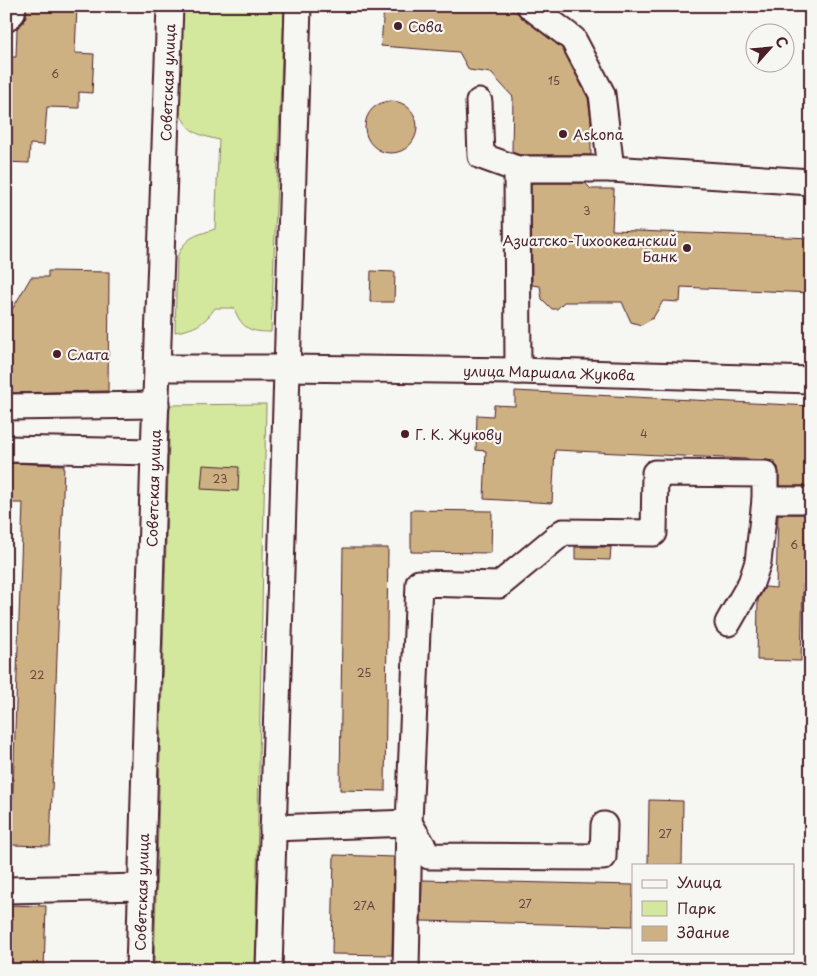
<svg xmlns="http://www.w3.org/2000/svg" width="817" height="976" viewBox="0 0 817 976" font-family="'Playpen Sans',sans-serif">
<rect width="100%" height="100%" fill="#f6f6f2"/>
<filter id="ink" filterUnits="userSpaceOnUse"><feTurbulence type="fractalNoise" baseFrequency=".02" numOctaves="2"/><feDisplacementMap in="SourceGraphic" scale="10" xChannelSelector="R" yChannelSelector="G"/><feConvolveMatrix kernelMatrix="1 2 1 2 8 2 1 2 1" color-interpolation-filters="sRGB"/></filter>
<g filter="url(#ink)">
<!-- green -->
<path fill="#d3e89d" stroke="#8e8464" d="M182,6h102l-13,326c-21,0 -29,-3 -37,-24h-19c-11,16 -20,21 -40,24l2,-75c9,-21 18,-21 38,-28l4,-89c-23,-6 -31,-7 -41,-31z
M266,404l-11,566h-101l16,-565z"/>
<!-- building -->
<path fill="#ceb183" stroke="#4a1f2b" d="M27,6h50l-2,47 19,1 -2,39 -13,-1v16l-32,-1 -3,38 -14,-1 -1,19 -23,-1v-105h10l1,-29 6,-5 3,-7z
M384,6h122l13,8 2,3 41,31 26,50 3,22v35h-71l-8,-3 1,-55 -22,-24 -22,-3 -10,-18 -78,-6z
M365 127a26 26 0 1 1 52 0a26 26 0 1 1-52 0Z
M531,183h54l6,6h23l-2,41 199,8v55l-130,-6 -1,15 -17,-1 -10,17 -12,7 -10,-3 -9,-20h-58l-7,7h-5l-10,-10 -2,-13 -8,-1z
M48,271l61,1 -1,119 -102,2v-89l7,4 18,-31h17z
M371,271l24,1 -1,30h-24z
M515,391l296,15v80h-32v-12l-1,-7 -3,-3v-3l-9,-1 -211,-10 -3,53 -68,-4 2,-48 -10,-1 1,-35 16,1 1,-11 21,1z
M6,463l58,2 -14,381 -39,-1 12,-342h-17z
M203,465l36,2 -1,24 -37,-2z
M411,510l81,1 -1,42 -80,-1z
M778,514h33v70h-8l-2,77 -44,-1 1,-60 7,-13 11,1z
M575,547h36l-1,13 -35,-1z
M343,548h45l-3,243 -45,-1z
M649,800l34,1 -1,64h-34z
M334,855l60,2 -2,98 -60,-1z
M422,880l211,5v41l-212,-5z
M6,905l40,1 -2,64h-38z"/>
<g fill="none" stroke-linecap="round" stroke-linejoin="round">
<defs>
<g id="minor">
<path d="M6,19l6,-6 1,-7"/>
<path d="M479,102l2,54 36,13 1,202"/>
<path d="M517,169h94l-9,-75 -29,-55 -43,-33"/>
<path d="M611,169l200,13"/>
<path id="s1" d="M157,368h130l231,3 293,9"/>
<path d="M6,407l150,-2"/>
<path d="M6,449l148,3"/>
<path d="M728,623l23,-40 7,-21 7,-62"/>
<path d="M409,823l20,33 174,1 1,-32"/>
<path d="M273,828l136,-5 10,-240 80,2 64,-53 91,1 1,-60 110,1v26h46"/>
<path d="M6,890l136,-3"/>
<path id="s2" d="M139,970l15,-518 16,-446"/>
<path d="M269,970l29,-964"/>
<path d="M406,970l3,-147"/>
</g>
</defs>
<!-- minor casing -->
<use href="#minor" stroke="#4a1f2b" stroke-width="29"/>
<!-- minor -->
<use href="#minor" stroke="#f6f6f2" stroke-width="25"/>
</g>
</g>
<!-- markers -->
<g fill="#4a1f2b" stroke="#f6f6f2" stroke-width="2">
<circle cx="398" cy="26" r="5"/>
<circle cx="563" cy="134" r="5"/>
<circle cx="687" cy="248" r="5"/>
<circle cx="57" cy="354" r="5"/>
<circle cx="405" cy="434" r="5"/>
</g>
<g text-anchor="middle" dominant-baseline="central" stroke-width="4.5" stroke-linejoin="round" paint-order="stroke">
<!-- number labels -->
<g font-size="11" fill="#6b4441">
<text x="55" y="73">6</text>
<text x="554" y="80">15</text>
<text x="587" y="210">3</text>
<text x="644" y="433">4</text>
<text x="220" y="478">23</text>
<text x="794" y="544">6</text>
<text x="364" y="672">25</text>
<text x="37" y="674">22</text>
<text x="665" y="833">27</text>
<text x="525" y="903">27</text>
<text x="364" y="905">27А</text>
</g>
<!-- poi labels -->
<g font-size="14" fill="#4a1f2b" stroke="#f6f6f2" text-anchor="start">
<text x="408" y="26">Сова</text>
<text x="573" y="134">Askona</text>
<text x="677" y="240" text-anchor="end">Азиатско-Тихоокеанский<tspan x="677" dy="16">Банк</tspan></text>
<text x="67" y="354">Слата</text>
<text x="415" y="434">Г. К. Жукову</text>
</g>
<!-- street labels -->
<g font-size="14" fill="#4a1f2b" stroke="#f6f6f2">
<text stroke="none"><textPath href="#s2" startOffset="888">Советская улица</textPath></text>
<text stroke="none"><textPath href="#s1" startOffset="392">улица Маршала Жукова</textPath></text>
<text stroke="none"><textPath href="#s2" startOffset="482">Советская улица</textPath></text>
<text stroke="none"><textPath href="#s2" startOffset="78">Советская улица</textPath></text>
</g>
</g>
<!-- margin -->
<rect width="817" height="976" fill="none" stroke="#f6f6f2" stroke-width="25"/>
<rect x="12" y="12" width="792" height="951" fill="none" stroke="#4a1f2b" stroke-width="2" filter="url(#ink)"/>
<!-- legend -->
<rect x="632" y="864" width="162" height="90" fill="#f6f6f2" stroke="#b1a0a2"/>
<rect x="642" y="880" width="25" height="8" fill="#f6f6f2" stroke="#b1a0a2"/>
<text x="677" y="888" font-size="15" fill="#4a1f2b">Улица</text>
<rect x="642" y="901" width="25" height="15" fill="#d3e89d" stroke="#b1a0a2"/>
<text x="677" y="914" font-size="15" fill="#4a1f2b">Парк</text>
<rect x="642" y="926" width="25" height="15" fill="#ceb183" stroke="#b1a0a2"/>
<text x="677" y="938" font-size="15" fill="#4a1f2b">Здание</text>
<!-- north arrow -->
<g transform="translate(770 48) rotate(63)"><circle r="24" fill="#f6f6f2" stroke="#b1a0a2"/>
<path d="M0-4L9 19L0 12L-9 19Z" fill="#4a1f2b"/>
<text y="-8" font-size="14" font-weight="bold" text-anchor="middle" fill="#4a1f2b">С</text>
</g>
</svg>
